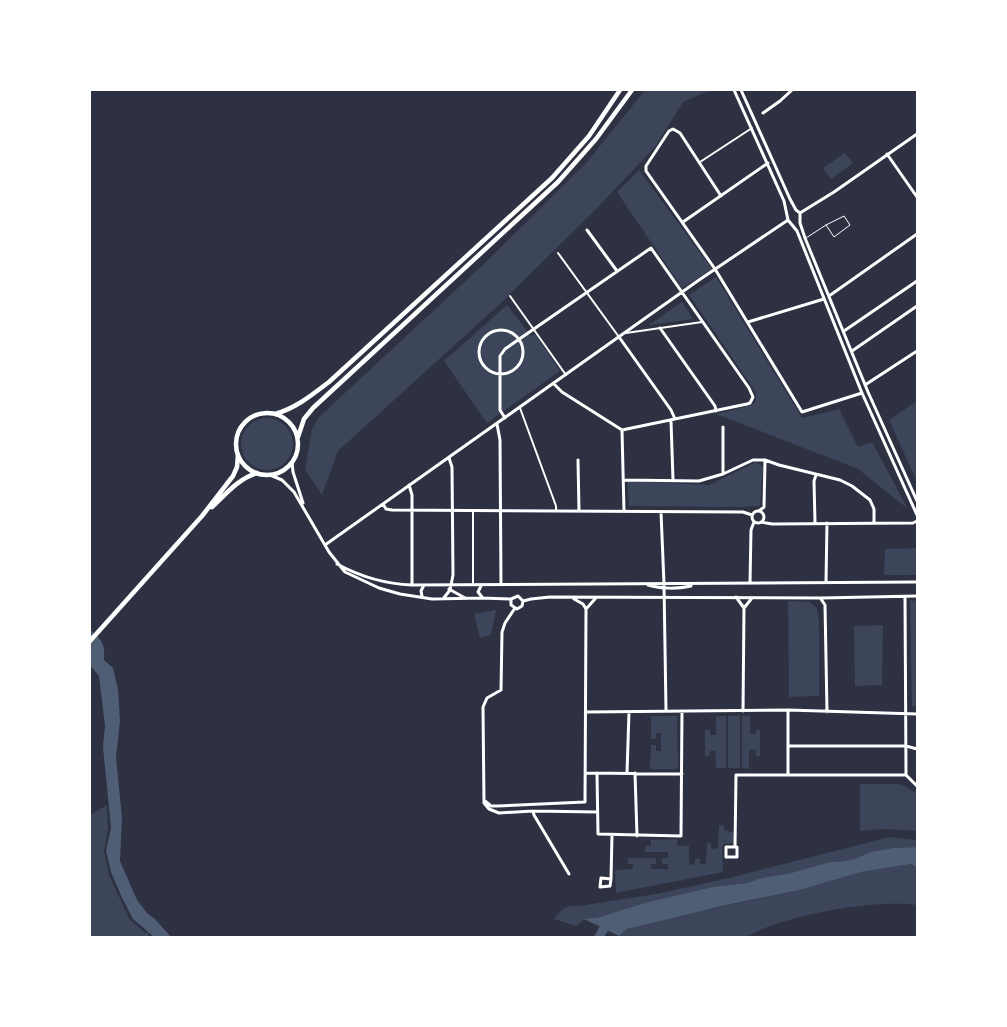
<svg xmlns="http://www.w3.org/2000/svg" width="1007" height="1027" viewBox="0 0 1007 1027" font-family="'Asap Condensed',sans-serif">
<rect width="100%" height="100%" fill="#2d3142"/>
<!-- green -->
<path fill="#3c4559" d="M645,90h65l-27,12 -28,45 -55,58 -99,98 -163,148 -16,44 -17,-25 7,-41 7,-12 168,-156 100,-99z
M845,153l8,10 -22,16 -8,-11z
M639,170l73,99 -30,19 -65,-96z
M716,277l86,141 37,-9 19,38 14,-5 36,67 -50,-40 -142,-55 36,-9c6,-4 5,-10 1,-17l-64,-93z
M682,302l11,17 -44,6z
M507,305l24,31 4,-2 25,37 -73,52 -43,-62z
M917,401v78l-1,1 -27,-60z
M241 444a26 26 0 1 1 52 0a26 26 0 1 1-52 0Z
M756,462l7,5 -3,39 -22,1 -109,-1 -2,-25 82,4z
M917,548v27h-33l1,-26z
M910,600l7,1v105h-5z
M788,601l21,1 8,6 2,14v74l-30,1z
M496,610l-5,25 -11,3 -6,-24z
M883,625l-1,60 -27,1 -1,-60z
M651,716h26l1,53h-28l1,-24h5v6h5v-18h-5v6h-5z
M716,716h10v52h-10l-1,-17h-5l-1,5h-4v-26h5v5h6z
M728,716h12v52h-12z
M742,716h8v18h6v-4h4v26h-4l-1,-6h-6v19l-7,-1z
M860,784h39l7,3 11,7v37l-34,-2 -23,2z
M107,805l1,25 -4,21 5,24 21,45 21,17h-61v-122z
M719,825l5,1v4l11,3v10l-11,1 -2,3 1,25 -107,21 -1,-23 18,-1v-5h-5v-6h28v6h-5v5h17v-5h-6v-6h6v-6h-23v-6h6v-6l26,-1 1,7h11v18l6,1v-6h5v5h6l1,-21h4v6l7,-1z
M890,837l27,3v7l-24,1 -23,4 -15,7 -17,3h-8l-39,11 -30,5 -14,5 -35,4 -68,16 -44,14 -15,2 -9,7 -22,-7c8,-10 11,-14 25,-13l77,-12 77,-17z
M911,864l6,3v38c-44,-6 -133,10 -171,32h-128l9,-8 40,-11 133,-28 61,-18z"/>
<!-- water -->
<path fill="#4f5d75" d="M90,630c13,11 15,13 14,30l9,8 5,21 2,32 -4,36 6,61 -2,43 17,39 10,13 8,6 16,18h-17l-21,-18 -11,-21 -11,-26 -5,-21 5,-23 -8,-81 2,-21 -6,-50 -9,-11z
M917,847v20l-6,-3 -50,8 -61,18 -74,15 -99,24 -8,7 -35,-17 16,-2 44,-14 68,-16 35,-4 14,-5 30,-5 39,-11h8l17,-3 15,-7 23,-4z"/>
<g fill="none" stroke-linecap="round" stroke-linejoin="round">
<!-- stream -->
<path stroke="#4f5d75" stroke-width="1" d="M145,937l4,-6"/>
<!-- river -->
<path stroke="#4f5d75" stroke-width="9" d="M599,937l5,-9 11,-3"/>
<!-- service -->
<path stroke="#fff" stroke-width="1" d="M806,238l20,-13 18,-9 6,9 -16,12 -8,-12"/>
<!-- pedestrian -->
<path stroke="#fff" stroke-width="2" d="M700,162l52,-34
M558,253l61,84
M510,296l56,79
M626,333l76,-11
M520,408l36,98v4
M473,585v-75"/>
<!-- minor -->
<path stroke="#fff" stroke-width="3" d="M734,90l50,111 4,19 9,11 65,162 55,122
M741,90l49,109 6,11 4,3
M763,113l17,-12 12,-11
M887,154l30,43
M721,196l-41,-63 -7,-4 -4,2 -23,35v5l69,98 87,143 60,-19
M800,213v10l5,15 63,154 49,109
M800,213l34,-21 83,-58
M683,222l85,-59
M587,230l30,41
M829,296l88,-62
M748,322l76,-23
M660,328l55,78 1,5
M479 352a22 22 0 1 1 44 0a22 22 0 1 1-44 0Z
M844,331l73,-50
M619,337l52,73 4,9
M852,351l65,-45
M865,385l52,-34
M505,418l-5,-8v-54l5,-7 146,-101 98,140 4,9 -3,6 -3,1 -125,26 -60,-38 -8,-8
M671,421l2,59
M497,424l3,16 1,145
M723,427v47
M622,430l2,81
M578,460l1,51
M292,462l1,10 10,31
M270,475l12,5 12,12 35,60 16,20 34,16 21,6 32,5 50,-1 29,1
M623,480l76,1 24,-7 30,-14h12l14,5 61,15 12,6 18,14 4,9v14
M409,485l3,10v90
M383,504l3,5 6,1 351,2 9,3
M752 517a6 6 0 1 1 12 0a6 6 0 1 1-12 0Z
M759,511l5,-4 1,-47
M661,512l3,72 2,127
M761,522l11,2 141,-1 4,-2
M815,523l-1,-42 2,-6
M325,545l374,-265 89,-60
M337,564c24,13 47,20 75,21l505,-3
M826,582l1,-59
M750,583l1,-53 3,-8
M648,585c13,4 30,4 43,1
M481,586l-3,6 4,5
M449,589l16,9
M422,596l-1,-5 3,-6
M736,597l8,11 -1,103
M905,597l1,178
M443,599l7,-9 3,-15 -1,-108 -3,-9
M511,599v6l6,4 5,-3 1,-5
M511,599l7,-3 5,5
M574,599l9,5 3,5
M821,599l4,6 2,107
M523,601l8,-2 19,-2 271,1 96,-2
M515,608l-10,15 -3,9 -1,58 -14,8 -4,9 1,96 5,6 10,4 34,-2 64,1
M744,608l8,-10
M788,710v65
M587,712l201,-2 129,4
M788,746h118l11,3
M586,773l96,1
M597,773l1,61 83,2 1,-125
M627,773l2,-61
M635,773l2,63
M485,801l6,5h6l88,-4 1,-193 9,-10
M533,811l1,4 35,59
M726,847h11v10h-11z
M735,847l1,-72h170l11,11
M611,879l-1,7 -10,1 1,-9 10,1 1,-44"/>
<!-- secondary -->
<path stroke="#fff" stroke-width="4.5" d="M212,507c13,-12 27,-29 45,-34
M90,641l112,-125 31,-40 4,-9 1,-12"/>
<!-- primary -->
<path stroke="#fff" stroke-width="4.5" d="M236 444a31 31 0 1 1 62 0a31 31 0 1 1-62 0Z
M275,414c21,-6 37,-19 54,-32l223,-204 37,-42 31,-46
M298,437l6,-18 9,-11 245,-226 38,-43 36,-49"/>
</g>
<!-- border -->
<rect width="1007" height="1027" fill="none" stroke="#ffffff" stroke-width="182"/>
</svg>
